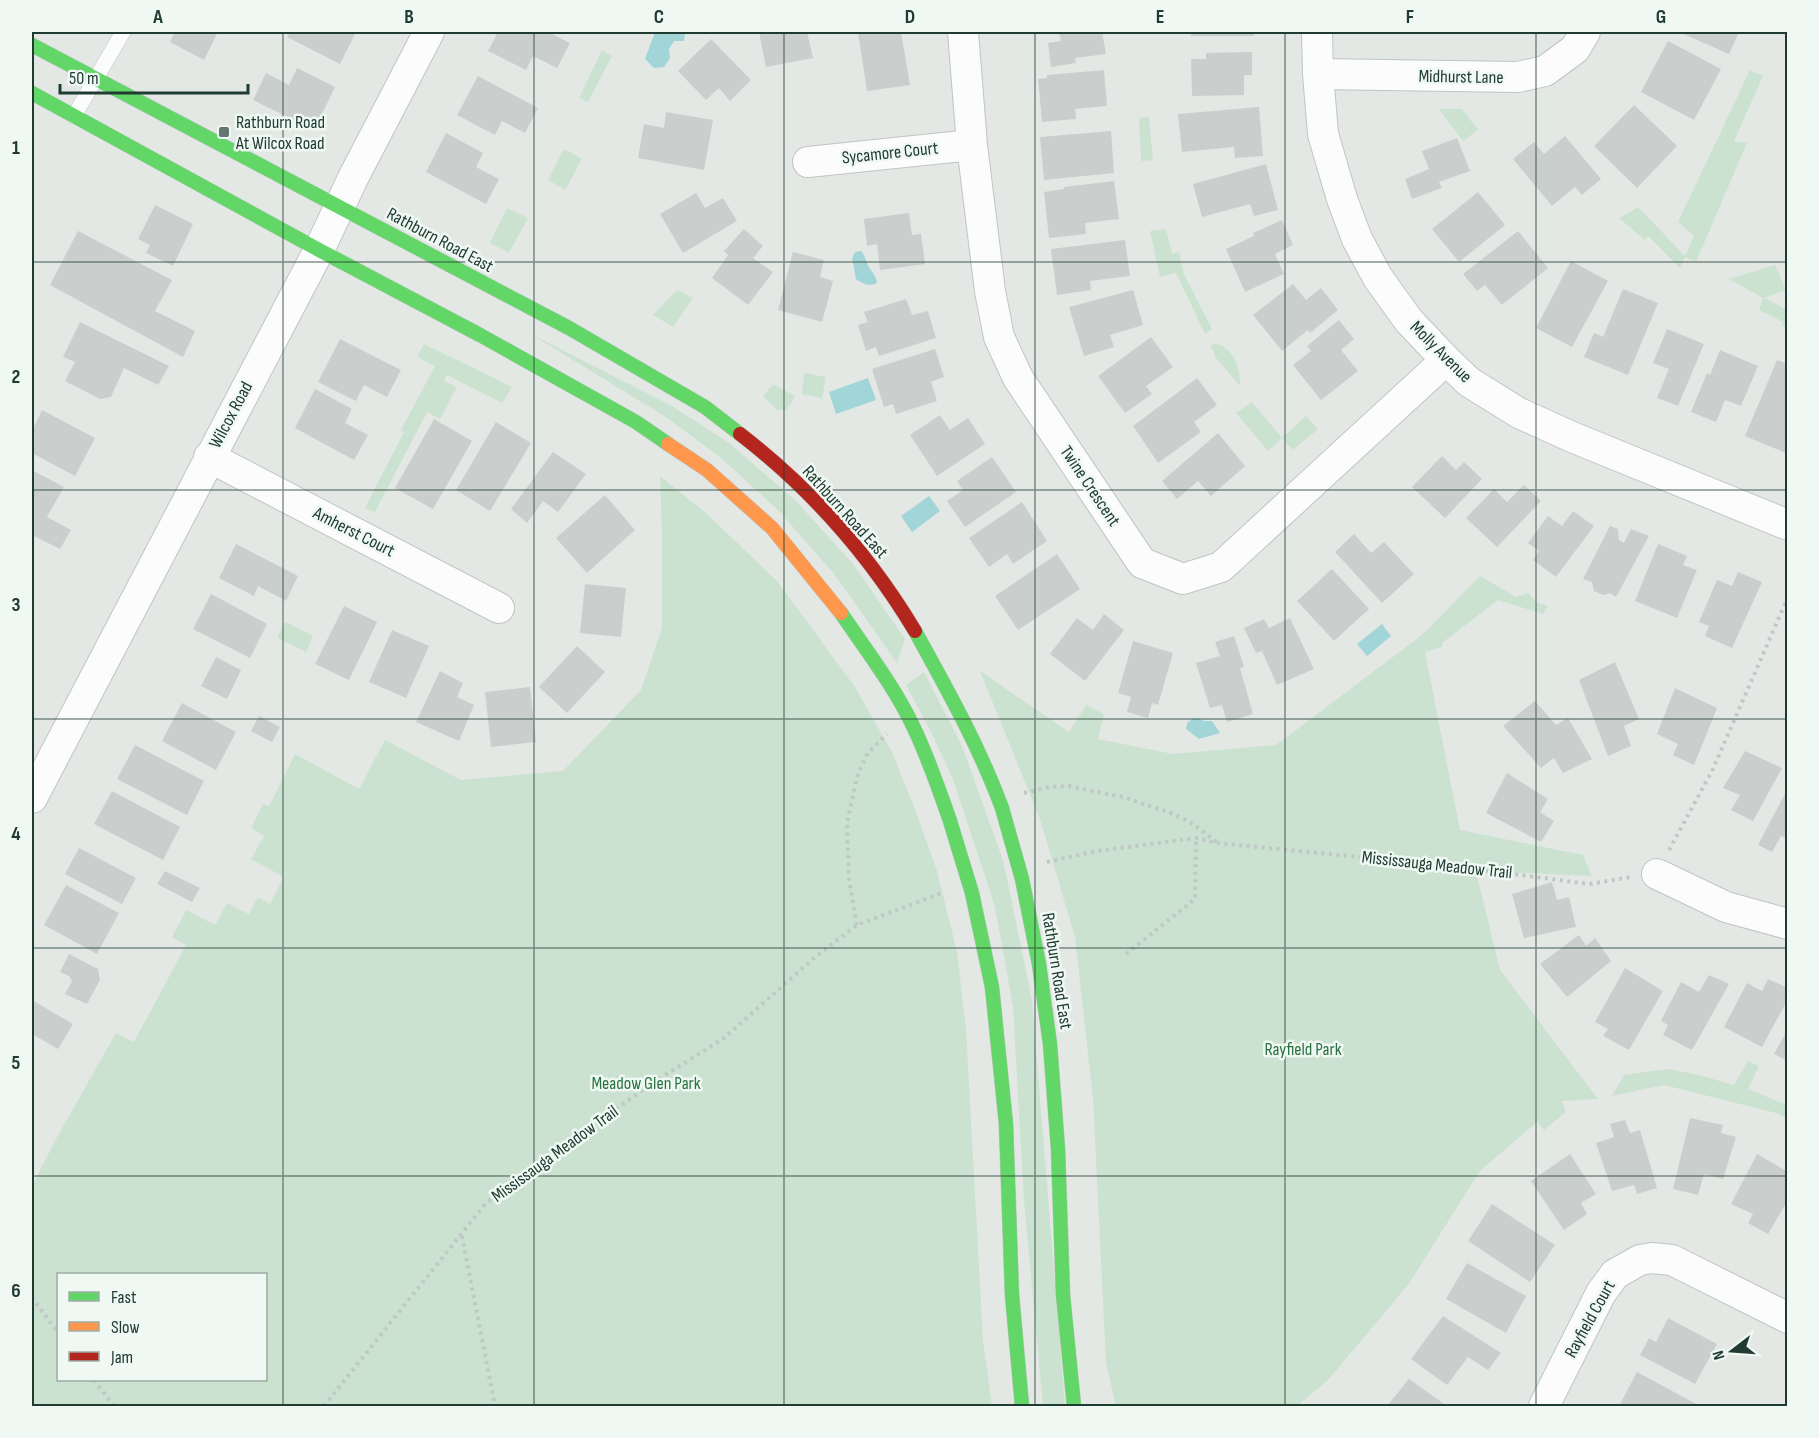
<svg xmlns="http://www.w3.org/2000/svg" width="1819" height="1438" viewBox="0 0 1819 1438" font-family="'Sofia Sans Condensed',sans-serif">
<rect width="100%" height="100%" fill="#e3e8e5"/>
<!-- green -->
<path fill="#cbe2d0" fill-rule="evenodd" d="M602,50l10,6 -24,46 -9,-4z
M1750,70l13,6 -29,65 13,2 -51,119 -11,-5 -5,11 -32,-32 -3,4 -26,-22 19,-11 47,49 9,-20 -16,-14z
M1439,109h23l16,21 -15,11z
M1149,117l4,43 -12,1 -2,-43z
M564,149l18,10 -17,31 -17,-10z
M507,208l21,10 -19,35 -19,-10z
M1166,229l6,25 7,-2 5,22 28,55 -7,5 -29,-61 -16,4 -10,-46z
M1775,265l11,25 -22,8 23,12v17l-5,-2 1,-3 -24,-12 4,-12 -34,-19z
M677,290l16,8 -20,29 -20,-12z
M529,333l143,73 57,37 67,58 57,63 52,75 -8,24 -62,-88 -57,-65 -57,-52 -55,-41z
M424,344l88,43 -10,16 -55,-28 -3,6 13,6 -17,32 -13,-7 -52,100 -10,-4 39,-76 -3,-2 34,-64 -18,-9z
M1217,344c19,7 23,24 23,42l-24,-28 -6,-13z
M804,373l22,4 -4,21 -20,-4z
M773,384l22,12 -8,14h-10l-14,-14z
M1252,402l30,36 24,-22 12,13 -25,21 -11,-12 -14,13 -32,-38z
M660,476l47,38 70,67 78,106 37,65 23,57 22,62 20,81 9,77 17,311 9,66h-960v-220l25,-49 59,-104 18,9 52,-97 -14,-8 14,-27 29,15 12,-22 22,11 9,-17 12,7 14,-27 -33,-18 13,-23 -13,-8 12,-24 6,2 26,-52 64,35 26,-49 76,40 102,-9 78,-81 21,-62v-89zM58,1274h208v106h-208z
M1480,576l36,21 12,-4 8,9 12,4 -5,8 -45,-14 -56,43v4l-17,5 35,178 123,25 9,21 -116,-5 24,99 98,129 -36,2 4,11 -22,18 -7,-8 -57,49 -72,114 -80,95 -31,26h-181l-10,-43 -13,-264 -18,-162 -35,-118 -60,-148 89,61 17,-27 18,9 -6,25 75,15 103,-9 146,-110z
M285,622l28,14 -7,16 -29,-14z
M924,672l38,74 41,114 29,140 33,406h-22l-19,-205 -11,-194 -12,-67 -7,-36 -41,-125 -22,-47 -25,-47z
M1748,1061l11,5 -11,23 39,16v13l-11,-5 -112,-28 -52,11 12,-21 43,-6 28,5 39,11z"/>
<!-- water -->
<path fill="#a2d5d7" d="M655,32h30l-1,9h-10l-5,8 1,9 -6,9 -10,1 -9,-9z
M861,251c4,4 4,8 7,14 3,7 8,9 9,18 -8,4 -14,1 -21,-4l-4,-21 3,-6z
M868,378l8,22 -40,14 -7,-22z
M929,496l11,15 -28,21 -11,-16z
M1382,624l9,12 -24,20 -10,-12z
M1198,718l6,3h8l8,12 -21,6 -13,-10 1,-6 5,-4z"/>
<!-- building -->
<path fill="#cacfcd" d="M175,32h43l-14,28 -34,-18z
M290,32h66l-16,32 -53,-27z
M498,32h50l22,11 -13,25 -24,-12 -7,14 -38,-19z
M759,32h48l6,26 -47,9z
M867,32h34l9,53 -43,6 -9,-58z
M1059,32h43l4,22 -31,4 1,5 -25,4 -3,-24 13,-2z
M1191,32h63v4h-63z
M1679,32h60l-10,22z
M711,39l40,41 -21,21 -11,-13 -13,12 -28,-29z
M1668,41l53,28 -27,51 -53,-28z
M1252,52v23h-8v20l-52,1 -1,-37h15v-6z
M297,68l38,19 -21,43 -61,-30 13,-27 23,12z
M1104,70l3,36 -32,3 1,10 -34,3 -4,-43 9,-1v-3z
M478,76l60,32 -13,25 -23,-12 -7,14 -38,-20z
M1634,105l43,41 -40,42 -43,-42z
M1259,107l4,49 -28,2 -1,-11 -52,5 -4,-38z
M666,112l47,8 -9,50 -66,-12 6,-34 20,4z
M1111,131l3,42 -70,7 -4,-43z
M446,133l37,20 -7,14 23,12 -13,25 -60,-32z
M1565,136l36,43 -19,16 -7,-8 -23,19 -39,-47 21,-17 10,12z
M1457,138l13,33 -31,11 3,6 -30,11 -7,-20 24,-10 -7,-18z
M1266,164l12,46 -24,6 -4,-12 -48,13 -9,-33z
M1114,181l5,38 -34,4 1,11 -37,4 -5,-46 20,-3v-2z
M1478,192l27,33 -46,37 -27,-33z
M696,193l9,15 18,-10 14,23 -54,32 -23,-39z
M155,205l38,19 -20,42 -27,-13 4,-8 -12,-6z
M909,213l3,22 9,-1 4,30 -45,6 -3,-26 -10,2 -3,-27z
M1282,220l11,25 -18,9 9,20 -39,18 -19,-43 28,-13 -1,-3z
M744,229l19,17 -10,12 20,14 -25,33 -36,-27 16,-23 -4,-4z
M78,231l94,49 -17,31 40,20 -12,26 -133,-72z
M1518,231l30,37 -46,37 -17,-20 -8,6 -14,-17z
M1125,240l5,36 -40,5 1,9 -34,5 -6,-46z
M793,252l31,8 -4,17 13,4 -11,41 -44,-12z
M1571,261l37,20 -36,66 -36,-19z
M1293,284l13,16 15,-12 17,22 -28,23 -2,-3 -26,21 -29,-36z
M1623,289l35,14 -30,72 -44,-18 10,-24 9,4z
M1133,290l10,35 -33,10 4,12 -30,9 -15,-49z
M906,299l6,16 16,-4 8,27 -57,18 -3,-9 -10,4 -8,-26 10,-3 -4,-10z
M1339,320l15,19 -13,11 17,21 -37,29 -28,-35 18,-14 -4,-5z
M80,322l89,44 -11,19 -34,-17 -13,29 -11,2 -35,-18 10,-19 -12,-5z
M1667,329l37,15 -26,62 -21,-8 12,-29 -16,-6z
M1151,337l22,30 -27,19 6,8 -27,19 -27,-37z
M340,339l61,31 -14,27 -23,-12 -8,16 -38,-19z
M935,349l9,28 -13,5 6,19 -41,13 -3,-10 -9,3 -12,-38z
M1720,350l38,16 -17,40 -16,-6 -9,22 -25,-10 16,-39 3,2z
M1777,360l11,4 -2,89 -41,-17z
M1197,378l20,27 -23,17 7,10 -43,31 -25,-37z
M315,389l37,20 -7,14 23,12 -14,25 -59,-32z
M42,410l53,28 -20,38 -43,-23v-22z
M940,415l10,15 18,-12 17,26 -48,32 -27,-41z
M434,419l38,22 -39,68 -38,-21z
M496,422l35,21 -41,68 -34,-21z
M1218,433l27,33 -34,30 -13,-15 -21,18 -15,-18z
M553,452l33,22 -28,38 -15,-11 -16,22 -16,-14z
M1442,456l14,14 8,-8 18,17 -37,39 -33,-31z
M992,457l24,35 -51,35 -18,-26 16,-11 -6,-9z
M32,470l32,17 -17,30 24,13 -11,19 -28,-14z
M1524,485l17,16 -44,46 -31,-29 28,-29 13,13z
M605,495l30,35 -48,43 -31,-35z
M1022,502l25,39 -34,23 -6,-10 -18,13 -20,-29z
M1573,511l21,15 -38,51 -23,-17 6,-9 -11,-8 20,-27 14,10z
M1610,526l8,3 1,11 5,3 7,-14 18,7 -33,61 -6,-4 -7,2 -9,-4 -2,-9 -9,-3z
M1354,534l17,19 13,-11 30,32 -32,29 -47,-51z
M236,544l62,32 -12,25 -28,-15 -4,10 -35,-18z
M1658,544l29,12 -4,9 14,5 -20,48 -42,-17z
M1057,554l23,35 -62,41 -23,-34z
M1332,569l37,40 -35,32 -37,-40z
M1738,572l24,10 -30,66 -27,-12 4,-10 -10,-4 18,-42 15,6z
M585,584l41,4 -5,49 -41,-4z
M211,594l56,30 -17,34 -57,-29z
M344,606l33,16 -28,58 -34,-16z
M1104,614l20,16 -39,51 -35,-27 27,-36 16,12z
M1290,618l24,51 -37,16 -15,-34 -6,2 -12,-25 20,-9 5,9z
M392,630l37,16 -23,52 -37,-16z
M1234,636l10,31 -4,1 13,46 -26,8 -5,-17 -12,3 -14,-45 24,-7 -5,-14z
M1133,641l40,12 -15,52 -6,-2 -4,15 -21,-6 4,-15 -13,-4z
M577,646l28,26 -38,41 -28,-26z
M216,657l25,13 -14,29 -26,-13z
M1615,662l24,57 -15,7 7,20 -23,10 -29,-76z
M440,671l23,12 -6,14 17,8 -15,36 -43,-19z
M530,687l6,55 -45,5 -6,-55z
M1675,688l42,20 -23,57 -21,-10 5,-11 -21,-10z
M1535,701l21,24 12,-7 24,41 -29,14 -9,-15 -13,10 -38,-42z
M182,703l54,29 -20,38 -54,-29z
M259,716l21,11 -8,15 -21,-11z
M135,745l69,36 -17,34 -70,-36z
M1745,751l37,17 -29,53 -22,-11 9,-15 -17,-7z
M1507,773l41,26 -8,13 14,9 -13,21 -55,-29z
M1788,788v51l-7,-3 -9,16 -14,-7z
M112,791l68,36 -17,33 -69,-36z
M79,848l57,30 -14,26 -57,-30z
M165,871l35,17 -8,14 -35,-18z
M1552,882l5,18 12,-3 7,30 -52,11 -12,-44z
M66,885l53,28 -22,41 -53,-29z
M1579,935l7,11 9,-8 16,23 -44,36 -27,-33z
M69,954l29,15 2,11 -13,24 -22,-10 7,-13 -3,-5 -9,-4z
M1625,968l38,23 -34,59 -26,-14 5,-7 -13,-7z
M1709,975l20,9 -37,66 -29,-15 5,-10 -7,-4 20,-39 18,10z
M1768,979l20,9v11l-26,48 -38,-20 23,-44 15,8z
M32,1000l41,24 -15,25 -26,-15z
M1788,1029v32l-14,-7z
M1690,1118l33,7 -2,8 15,4 -13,42 -19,-5 -6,21 -25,-6z
M1625,1120l5,13 10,-3 17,58 -20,6 -3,-9 -22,6 -16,-48 18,-6 -4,-13z
M1570,1154l26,40 -15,9 6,11 -23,16 -33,-49z
M1757,1154l31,18v28l-20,34 -20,-11 5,-9 -22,-10z
M1492,1204l63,41 -25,37 -62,-41z
M1467,1263l59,33 -20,37 -60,-34z
M1443,1316l58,37 -13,17 -20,-13 -21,28 -36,-26z
M1668,1318l49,26 -22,40 -55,-29 9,-17 7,4z
M1637,1372l63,34h-81z
M1409,1379l38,27h-60z"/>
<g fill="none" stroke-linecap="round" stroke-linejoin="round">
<defs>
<path id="lane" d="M74,116l49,-84"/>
<path id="street" d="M963,32l9,113 18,146 9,46 19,41 124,185 41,16 38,-12 225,-207
M1317,32l1,42 5,60 19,65 15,40 21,39 31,43 37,39 23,22 50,31 53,24 216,88
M1318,74l200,3 27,-6 30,-22 10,-17
M808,162l164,-17
M209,457l290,151
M32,798l287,-548 35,-74 75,-144
M1657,874l69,33 62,17
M1544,1406l57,-113 14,-19 25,-14 12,-2 20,2 116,58"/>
<path id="fast" d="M32,45l537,283 136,79 35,27
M32,93l287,157 161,85 156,87 32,22
M841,613c25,37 53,73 72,113 15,31 26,63 37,95
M915,631c32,58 64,115 87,177
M1039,964l11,80 8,105 5,146 11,111
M992,987l14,137 6,171 10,111"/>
<path id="slow" d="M668,444l39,26 65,58 69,85"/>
<path id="jam" d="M740,434c70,54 130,122 175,197"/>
</defs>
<!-- lane casing -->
<use href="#lane" stroke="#c0c5c2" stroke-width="16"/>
<!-- street casing -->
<use href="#street" stroke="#c0c5c2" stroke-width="32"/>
<!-- fast casing -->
<use href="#fast" stroke="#bec6c2" stroke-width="15"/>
<!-- slow casing -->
<use href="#slow" stroke="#bec6c2" stroke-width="15"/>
<!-- jam casing -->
<use href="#jam" stroke="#bec6c2" stroke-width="15"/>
<!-- path -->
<path stroke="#c0c8c5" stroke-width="4" stroke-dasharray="3 4.5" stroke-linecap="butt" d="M1024,793l25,-6 20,-1 54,11 48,16 19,9 27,20
M1669,850l43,-79 76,-174
M1047,862l50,-11 99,-13 21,5 235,23 137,18 42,-7
M857,925l-8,-45 -2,-57 11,-50 10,-20 19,-19
M1126,954l69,-55 1,-61
M462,1236l33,170
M32,1297l26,36
M94,1380l20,26
M324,1406l162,-203 166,-120 71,-44 91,-81 43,-33 85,-32"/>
<!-- lane -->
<use href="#lane" stroke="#fbfcfb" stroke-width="15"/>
<!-- street -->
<use href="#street" stroke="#fbfcfb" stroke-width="30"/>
<!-- fast -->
<use href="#fast" stroke="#63d668" stroke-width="14"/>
<!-- slow -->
<use href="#slow" stroke="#ff974d" stroke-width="14"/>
<!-- jam -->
<use href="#jam" stroke="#b3261e" stroke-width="14"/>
<defs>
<path id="fast-bridge" d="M1002,808l20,71 17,85
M950,821l22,72 20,94"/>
</defs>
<!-- fast-bridge casing -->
<use href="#fast-bridge" stroke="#bec6c2" stroke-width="15" stroke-linecap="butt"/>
<!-- fast-bridge -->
<use href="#fast-bridge" stroke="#63d668" stroke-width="14"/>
</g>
<!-- grid -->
<path fill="none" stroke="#203b32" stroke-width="1.5" stroke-opacity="0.55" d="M283,32v1374M534,32v1374M784,32v1374M1035,32v1374M1285,32v1374M1536,32v1374M32,262h1756M32,490h1756M32,719h1756M32,948h1756M32,1176h1756"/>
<!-- markers -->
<rect fill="#647871" stroke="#f0f8f3" stroke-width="2" x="218" y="126" width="12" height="12" rx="3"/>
<g text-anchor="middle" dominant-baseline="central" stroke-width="5" stroke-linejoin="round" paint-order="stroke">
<!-- street labels -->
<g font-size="18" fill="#203b32" stroke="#f0f8f3">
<text transform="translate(1461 77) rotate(1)">Midhurst Lane</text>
<text transform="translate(890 153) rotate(-6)">Sycamore Court</text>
<text transform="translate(440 240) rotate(28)">Rathburn Road East</text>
<text transform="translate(1441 352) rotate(45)">Molly Avenue</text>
<text transform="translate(231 415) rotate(-62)">Wilcox Road</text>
<text transform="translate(1090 486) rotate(56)">Twine Crescent</text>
<text transform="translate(845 512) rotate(48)">Rathburn Road East</text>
<text transform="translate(354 532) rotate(27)">Amherst Court</text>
<text transform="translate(1437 865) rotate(6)">Mississauga Meadow Trail</text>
<text transform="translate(1057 971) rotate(81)">Rathburn Road East</text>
<text transform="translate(555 1154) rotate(-36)">Mississauga Meadow Trail</text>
<text transform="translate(1590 1319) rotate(-61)">Rayfield Court</text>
</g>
<!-- poi labels -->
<g font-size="18" fill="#203b32" stroke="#f0f8f3" text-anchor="start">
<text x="236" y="122">Rathburn Road<tspan x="236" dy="21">At Wilcox Road</tspan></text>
</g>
<!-- park labels -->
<g font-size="18" fill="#2a7340" stroke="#f0f8f3">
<text x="1303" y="1049">Rayfield Park</text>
<text x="646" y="1083">Meadow Glen Park</text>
</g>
</g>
<!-- border -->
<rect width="1819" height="1438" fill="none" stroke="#f0f8f3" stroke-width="66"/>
<!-- legend -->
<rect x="57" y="1273" width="210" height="108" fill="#f0f8f3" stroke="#9daca6" stroke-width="1.5"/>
<rect x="69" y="1292" width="30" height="9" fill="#63d668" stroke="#9daca6" stroke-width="1.5"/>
<text x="111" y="1303" font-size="18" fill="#203b32">Fast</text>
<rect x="69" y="1322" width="30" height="9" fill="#ff974d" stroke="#9daca6" stroke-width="1.5"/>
<text x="111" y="1333" font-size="18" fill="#203b32">Slow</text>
<rect x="69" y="1352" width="30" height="9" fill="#b3261e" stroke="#9daca6" stroke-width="1.5"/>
<text x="111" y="1363" font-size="18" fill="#203b32">Jam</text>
<!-- north arrow -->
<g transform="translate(1732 1351) rotate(253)" stroke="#f0f8f3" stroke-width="4.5" paint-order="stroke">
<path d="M0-4.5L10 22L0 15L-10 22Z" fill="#203b32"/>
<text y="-9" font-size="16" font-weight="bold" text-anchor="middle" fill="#203b32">N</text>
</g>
<!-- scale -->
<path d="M60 84v9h188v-9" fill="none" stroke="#203b32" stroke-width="3"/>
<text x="69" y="84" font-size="18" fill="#203b32" stroke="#f0f8f3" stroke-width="4.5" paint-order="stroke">50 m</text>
<rect x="33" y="33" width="1753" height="1372" fill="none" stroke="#203b32" stroke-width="2"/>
<g font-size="20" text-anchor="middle" font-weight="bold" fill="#203b32">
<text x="158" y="23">A</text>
<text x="409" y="23">B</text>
<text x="659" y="23">C</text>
<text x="910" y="23">D</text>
<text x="1160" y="23">E</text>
<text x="1410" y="23">F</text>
<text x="1661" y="23">G</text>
<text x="16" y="154">1</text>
<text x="16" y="383">2</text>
<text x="16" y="611">3</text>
<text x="16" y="840">4</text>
<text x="16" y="1069">5</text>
<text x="16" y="1297">6</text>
</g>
</svg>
